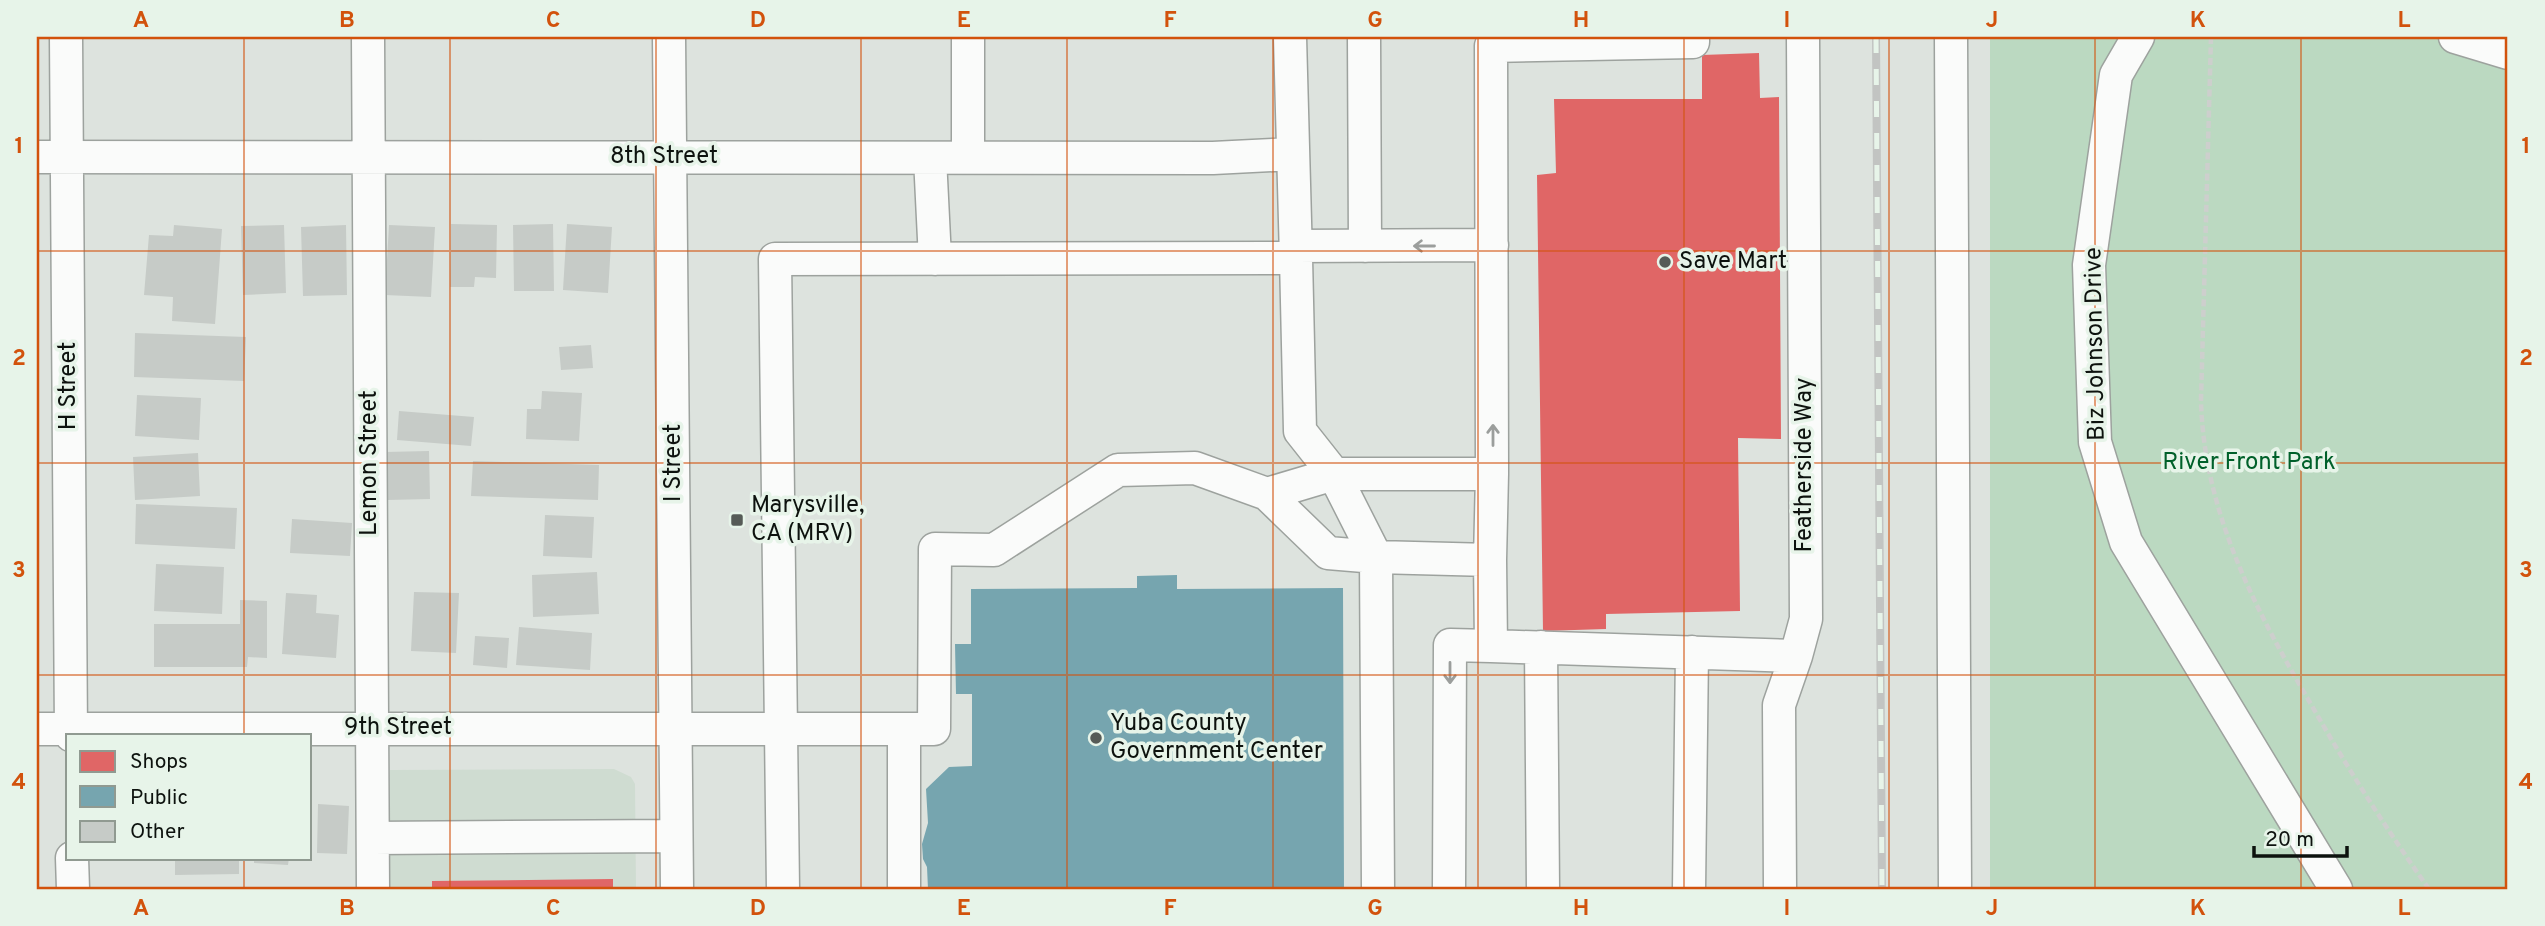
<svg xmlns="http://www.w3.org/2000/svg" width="2545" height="926" viewBox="0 0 2545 926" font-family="Overpass,sans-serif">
<rect width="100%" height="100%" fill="#dde3de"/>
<!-- built -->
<path fill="#cfdcd1" d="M614,769l17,8 4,7 1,105h-247l1,-119z"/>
<!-- green -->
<path fill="#bbd9c1" d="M1990,37h518v852h-518z"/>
<!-- shops -->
<path fill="#e06666" d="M1759,53l1,45 19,-1 2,342 -43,-1 2,173 -134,3v15l-63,2 -6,-456 19,-2 -2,-74h148v-44z
M613,879v10h-181v-8z"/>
<!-- public -->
<path fill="#76a5af" d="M1177,575v14l166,-1 1,301h-416l-1,-22 -4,-8 -1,-15 6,-21 -2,-34 23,-22 23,-1v-72h-16l-1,-50h16v-55l166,-1v-12z"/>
<!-- building -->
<path fill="#c6cbc7" d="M451,224l46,1 -1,53 -21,-1 -1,10h-24z
M553,224l1,67h-40l-1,-66z
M567,224l45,3 -4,66 -45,-3z
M174,225l48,4 -7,95 -43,-3 1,-24 -29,-2 5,-60 24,1z
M284,225l2,68 -43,2 -2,-69z
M346,225l1,70 -44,1 -2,-69z
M389,225l46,2 -4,70 -46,-2z
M135,333l111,4 -2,44 -110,-4z
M591,345l2,23 -32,2 -2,-23z
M542,391l40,2 -3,48 -53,-2 1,-30h14z
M137,395l64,3 -2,42 -64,-4z
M399,411l75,6 -3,29 -74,-6z
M429,451l1,48 -43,1 -2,-48z
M198,453l2,43 -65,4 -2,-43z
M473,461l126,4 -1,35 -127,-4z
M136,504l101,4 -2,41 -100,-5z
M545,515l49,2 -2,41 -49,-2z
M292,519l60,4 -2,33 -60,-3z
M156,564l68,3 -2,47 -68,-3z
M597,572l2,42 -66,3 -1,-42z
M414,592l45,1 -3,60 -45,-2z
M286,593l31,2 -1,18 23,2 -3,43 -54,-4z
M240,600l27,1v57l-19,-1 -1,10h-93v-43h86z
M519,627l73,6 -2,37 -74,-5z
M475,636l34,2 -2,30 -34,-3z
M318,804l31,2 -2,48 -30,-1z
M175,858h64v16l-64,1z
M254,858h35l-1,7 -34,-2z"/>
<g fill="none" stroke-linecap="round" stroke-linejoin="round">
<defs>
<path id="minor" d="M66,37l5,698
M368,37l5,852
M669,37l8,852
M968,37v120
M1290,37l6,221
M1364,37l1,209
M1951,37l4,852
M2138,37l-22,38 -27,190 6,177 31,100 210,347
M2455,37l53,16
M37,157l1176,1 79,-4
M930,158l5,101
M1296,246l196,-1
M1334,474l42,83 -48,-4 -61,-59z
M1492,474l-1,-428 202,-4v-5
M1541,647l2,242
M37,729h897l1,-180 59,1 124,-80 77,-2 72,26
M904,729v160
M373,838l303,-2
M72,858l1,31
M783,889l-8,-630 521,-1 4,173 34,43h158l-2,86
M1378,889l-2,-332 114,3 1,86 305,10
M1449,889l1,-244 41,1
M1689,889l3,-237
M1780,889l-1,-184 17,-49 10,-37 -3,-582"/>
</defs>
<!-- minor casing -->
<use href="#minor" stroke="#9da29e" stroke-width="35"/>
<!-- path -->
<path stroke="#cdcfcd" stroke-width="4.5" stroke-dasharray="7 3.5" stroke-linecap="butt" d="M2211,37l-10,364c3,112 55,210 111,305 36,63 75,124 117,183"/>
<!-- minor -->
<use href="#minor" stroke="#fafbfa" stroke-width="32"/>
<defs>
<path id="rail" d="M1876,37l6,852"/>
</defs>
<!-- rail casing -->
<use href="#rail" stroke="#c2c4c2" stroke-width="8"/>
<!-- rail -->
<use href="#rail" stroke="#e7f4e9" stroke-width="5" stroke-dasharray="16" stroke-linecap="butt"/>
</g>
<!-- one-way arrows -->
<defs><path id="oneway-shaft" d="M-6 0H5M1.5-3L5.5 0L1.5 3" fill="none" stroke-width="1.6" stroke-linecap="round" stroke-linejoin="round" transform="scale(1.75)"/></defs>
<g stroke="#9b9e9c">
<use href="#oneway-shaft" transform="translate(1424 246) rotate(180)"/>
<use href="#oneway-shaft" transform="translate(1493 435) rotate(-90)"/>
<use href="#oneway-shaft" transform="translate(1450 673) rotate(90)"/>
</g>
<!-- grid -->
<path fill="none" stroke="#d2520c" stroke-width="2" stroke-opacity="0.55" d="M244,37v698M450,37v852M656,37v852M861,37v852M1067,37v852M1273,37v852M1478,37v852M1684,37v852M1889,37v852M2095,37v852M2301,37v852M37,251h2471M37,463h2471M37,675h2471M244,858v31"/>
<!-- markers -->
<g fill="#565b57" stroke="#e7f4e9" stroke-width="2.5">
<circle cx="1665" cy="262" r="7"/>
<rect x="730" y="513" width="14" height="14" rx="3.5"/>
<circle cx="1096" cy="738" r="7"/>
</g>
<g text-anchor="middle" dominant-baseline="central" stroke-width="7" stroke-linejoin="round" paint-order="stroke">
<!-- street labels -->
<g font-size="24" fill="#0d120e" stroke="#e7f4e9">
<text x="664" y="157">8th Street</text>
<text transform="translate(2096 344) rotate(-91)">Biz Johnson Drive</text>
<text transform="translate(69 386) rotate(-90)">H Street</text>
<text transform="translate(370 463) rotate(-90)">Lemon Street</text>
<text transform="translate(674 463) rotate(-90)">I Street</text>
<text transform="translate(1805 465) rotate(-90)">Featherside Way</text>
<text x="398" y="728">9th Street</text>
</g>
<!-- poi labels -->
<g font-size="24" fill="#0d120e" stroke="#e7f4e9" text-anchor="start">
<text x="1679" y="262">Save Mart</text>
<text x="751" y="506">Marysville,<tspan x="751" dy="28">CA (MRV)</tspan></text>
<text x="1110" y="724">Yuba County<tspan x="1110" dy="28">Government Center</tspan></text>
</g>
<!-- park labels -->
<g font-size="24" fill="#00602a" stroke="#e7f4e9">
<text x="2249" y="463">River Front Park</text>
</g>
</g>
<!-- border -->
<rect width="2545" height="926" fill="none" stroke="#e7f4e9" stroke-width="77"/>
<!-- legend -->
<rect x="66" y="734" width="245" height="126" fill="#e7f4e9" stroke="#909a91" stroke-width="2"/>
<rect x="80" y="751" width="35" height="21" fill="#e06666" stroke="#909a91" stroke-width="2"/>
<text x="130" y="768" font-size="21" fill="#0d120e">Shops</text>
<rect x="80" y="786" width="35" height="21" fill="#76a5af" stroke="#909a91" stroke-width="2"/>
<text x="130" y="804" font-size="21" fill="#0d120e">Public</text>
<rect x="80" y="821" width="35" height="21" fill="#c6cbc7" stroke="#909a91" stroke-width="2"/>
<text x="130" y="838" font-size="21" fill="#0d120e">Other</text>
<!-- scale -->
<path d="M2254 846v10h93v-10" fill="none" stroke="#0d120e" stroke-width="3.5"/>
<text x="2265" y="846" font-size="21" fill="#0d120e" stroke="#e7f4e9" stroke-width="5" paint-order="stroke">20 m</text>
<rect x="38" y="38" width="2468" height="850" fill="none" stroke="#d2520c" stroke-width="2.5"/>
<g font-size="23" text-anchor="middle" font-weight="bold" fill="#d2520c">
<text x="141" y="27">A</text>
<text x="347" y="27">B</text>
<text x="553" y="27">C</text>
<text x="758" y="27">D</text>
<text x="964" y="27">E</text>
<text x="1170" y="27">F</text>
<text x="1375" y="27">G</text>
<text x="1581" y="27">H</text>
<text x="1787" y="27">I</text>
<text x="1992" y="27">J</text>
<text x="2198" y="27">K</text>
<text x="2404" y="27">L</text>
<text x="19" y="153">1</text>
<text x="2526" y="153">1</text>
<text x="19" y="365">2</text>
<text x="2526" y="365">2</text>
<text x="19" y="577">3</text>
<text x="2526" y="577">3</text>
<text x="19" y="789">4</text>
<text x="2526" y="789">4</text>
<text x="141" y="915">A</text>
<text x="347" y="915">B</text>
<text x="553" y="915">C</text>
<text x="758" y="915">D</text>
<text x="964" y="915">E</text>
<text x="1170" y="915">F</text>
<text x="1375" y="915">G</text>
<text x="1581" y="915">H</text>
<text x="1787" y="915">I</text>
<text x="1992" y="915">J</text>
<text x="2198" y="915">K</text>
<text x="2404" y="915">L</text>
</g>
</svg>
